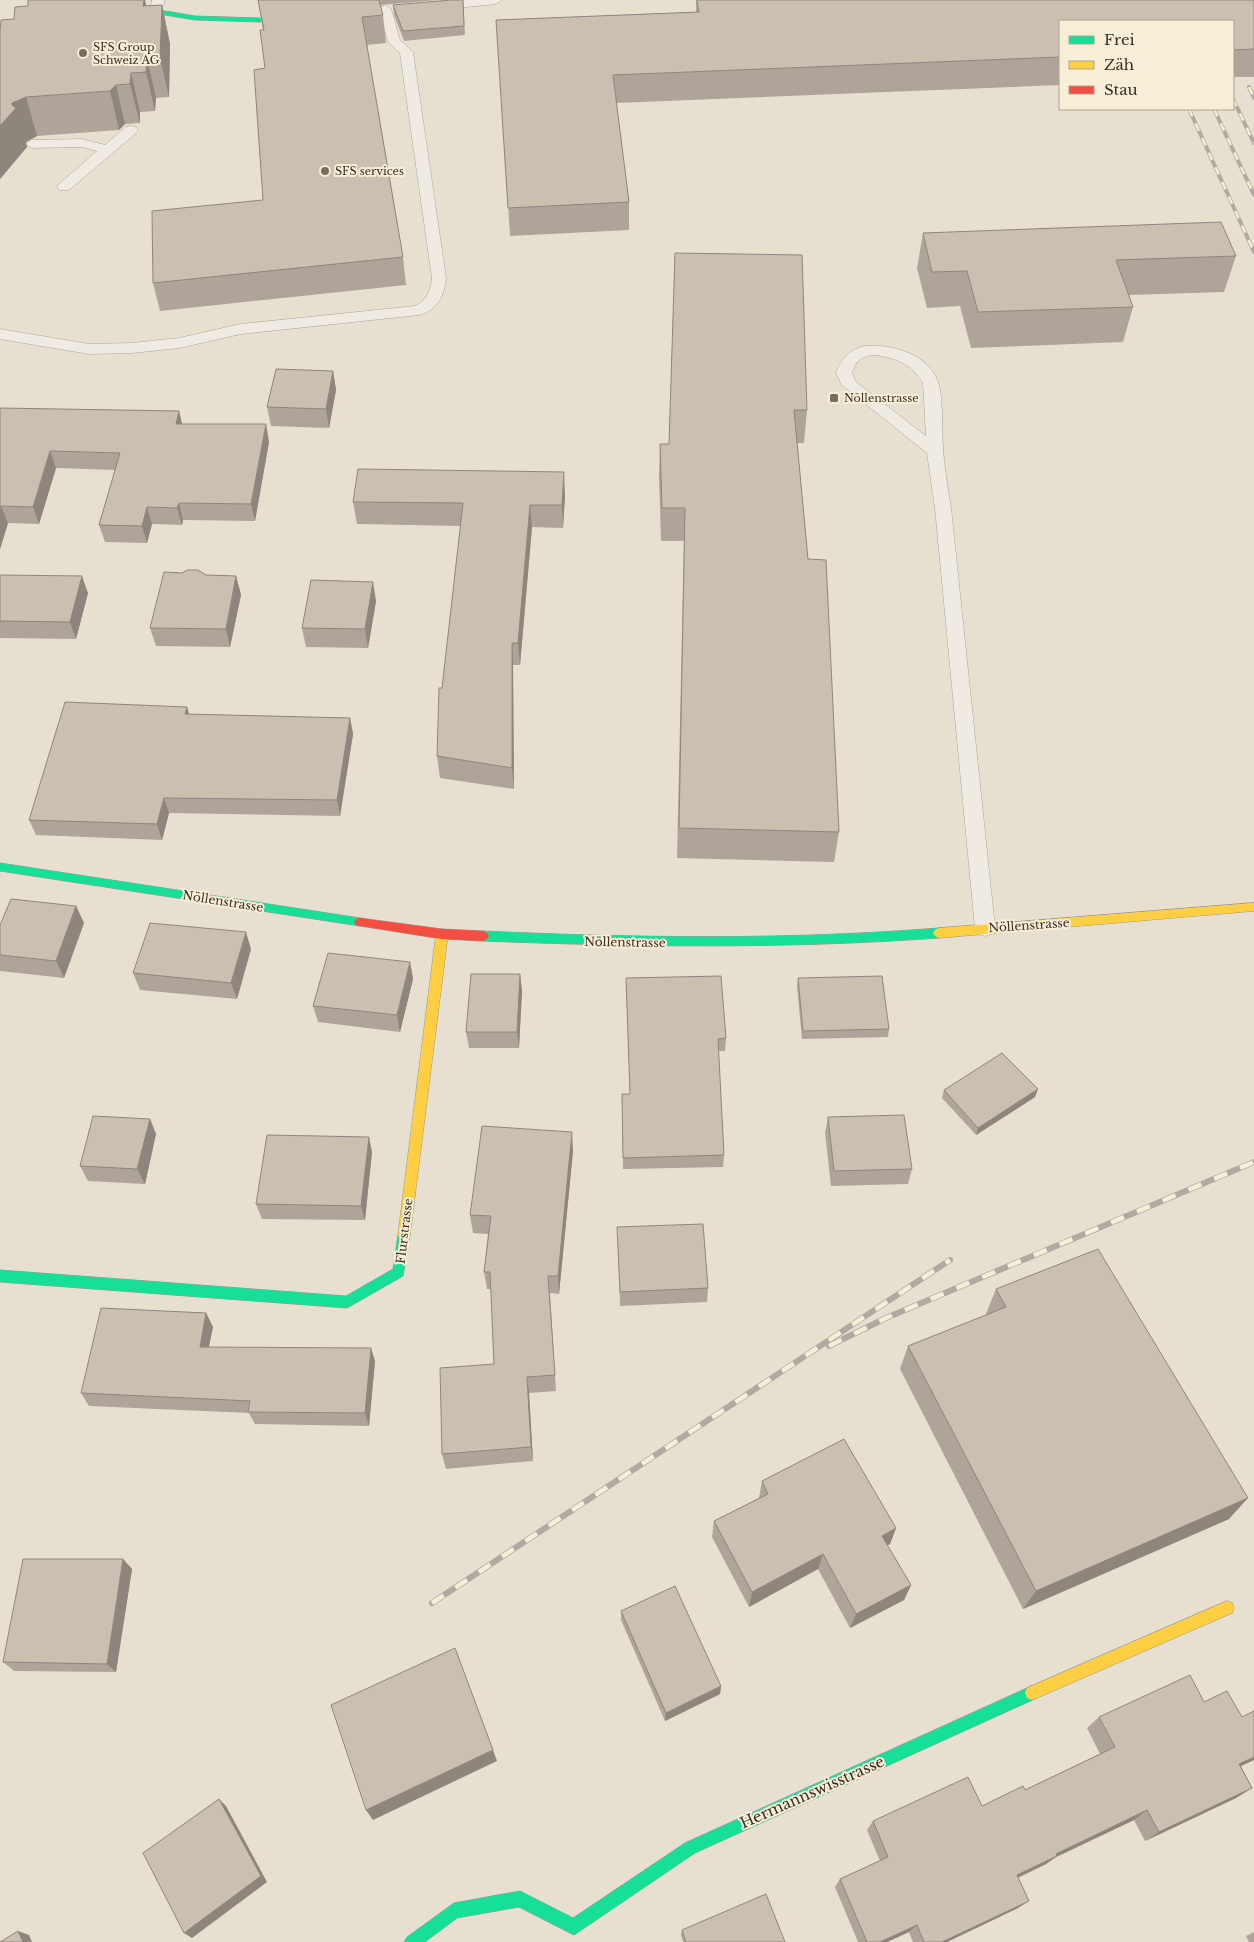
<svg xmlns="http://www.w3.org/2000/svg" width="1254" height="1942" viewBox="0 0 1254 1942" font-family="'Libre Baskerville',serif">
<rect width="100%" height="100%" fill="#e7e0d1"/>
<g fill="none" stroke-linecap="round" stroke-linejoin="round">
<defs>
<path id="lane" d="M152,0h12v4l-8,10 -5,1 -6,-4 7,-8z
M458,0h44l-6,4 -60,6 -6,-4 6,-4z
M385,5l6,4 9,31 13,12 33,226c-2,18 -8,32 -27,37l-178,19 -62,14 -47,5 -43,1 -89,-15v-10l89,15 43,-1 47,-5 62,-14 174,-18c13,-7 15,-14 17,-28l-32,-225 -12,-11 -9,-33z
M131,126l5,1 2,3 -2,3 -67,57h-10l-2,-3 2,-3 38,-33 -15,-4 -50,1 -7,-4 7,-4 50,-1 23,6 21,-18z
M864,346c27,-2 64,7 74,36 5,12 4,50 5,65 1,21 5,41 8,61l44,420 -3,6 -7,2 -7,-2 -3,-6 -40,-420 -8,-55 -85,-68 -6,-12c6,-15 12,-22 28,-27zM875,355c21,3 37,9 48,28l3,53 -70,-54 -4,-9c4,-13 10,-17 23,-18z"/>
<path id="fast" d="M83,0h17l95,16 65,2 4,2 -4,2 -65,-2 -108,-18z
M0,863l360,55 4,1 2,3 -2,3 -4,1 -360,-55z
M939,928l4,2 2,3 -2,3 -4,2c-152,11 -304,9 -456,3l-4,-2 -2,-3 2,-3 4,-2c152,7 304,9 456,-3z
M404,1229l4,2 2,4 -7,41 -56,32 -347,-26v-12l346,26 47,-27 5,-34 2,-4z
M1032,1686l5,2 2,5 -2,5 -342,155 -121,82 -55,-28 -62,11 -32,24h-21l3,-5 47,-34 66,-12 53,27 112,-75z"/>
<path id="slow" d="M1254,903v8l-315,27 -4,-2 -2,-3 2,-3 4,-2z
M442,929l4,2 2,3 -38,301 -2,4 -4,2 -4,-2 -2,-4 38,-301 2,-3z
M1227,1601l5,2 2,5 -2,5 -195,85 -5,2 -5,-2 -2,-5 2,-5z"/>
<path id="jam" d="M360,918l82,11 41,2 4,2 2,3 -2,3 -4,2 -41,-2 -82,-13 -4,-1 -2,-3 2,-3z"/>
</defs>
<!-- lane casing -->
<use href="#lane" stroke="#ada599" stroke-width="1"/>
<!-- fast casing -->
<use href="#fast" stroke="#9c958a" stroke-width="1"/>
<!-- slow casing -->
<use href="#slow" stroke="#9c958a" stroke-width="1"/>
<!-- jam casing -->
<use href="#jam" stroke="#9c958a" stroke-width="1"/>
<!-- lane -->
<use href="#lane" fill="#efebe3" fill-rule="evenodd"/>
<!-- fast -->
<use href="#fast" fill="#16e098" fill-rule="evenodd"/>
<!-- slow -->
<use href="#slow" fill="#ffcf43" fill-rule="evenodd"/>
<!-- jam -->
<use href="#jam" fill="#f24e42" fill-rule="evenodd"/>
<defs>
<path id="rail-far1" d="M1249,87l5,11
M1233,99l21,44
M1189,109l65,143
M1214,109l40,86"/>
<path id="rail" d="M829,1346l57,-28 368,-156
M432,1603l518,-343"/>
</defs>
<!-- rail-far1 casing -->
<use href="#rail-far1" stroke="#afaaa2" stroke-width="4"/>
<!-- rail casing -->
<use href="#rail" stroke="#afaaa2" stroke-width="6"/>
<!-- rail-far1 -->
<use href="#rail-far1" stroke="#f7eed8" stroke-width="2.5" stroke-dasharray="8" stroke-linecap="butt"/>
<!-- rail -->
<use href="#rail" stroke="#f7eed8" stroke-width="4.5" stroke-dasharray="14" stroke-linecap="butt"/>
</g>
<!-- wall -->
<path fill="#afa499" d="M145,0l1,6 16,-1 8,39 -1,53 -13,1 -1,13 -15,1v11l-15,1 -6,6 -82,6 -11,6 1,5 -27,32 14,-160 14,-13z
M258,0h180l-58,5 3,10 3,28 -19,2 36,212 3,28 -246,26 -7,-28 110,-83 2,-132 -2,-38z
M463,0l2,35 -61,6 -10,-26 -1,-10z
M696,0h558v77h-21v-56h-173v64l-444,18 13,99v28l-119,6 -14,-216 200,-8z
M923,233l313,23 -12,36 -95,3 4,12 -10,35 -152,6 -11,-42 -33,2 -10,-40z
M675,253l132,157 -3,33h-7l11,116 31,273 -5,30 -157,-4 7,-317h-23l-2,-64 1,-33h9z
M333,371l3,19 -7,38 -58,-2 -4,-19z
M0,408l179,3 3,13h84l3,18 -14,79 -72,-1 -1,5 -30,-1 -5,19 -42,-1 -6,-17 16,-55 -59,-2 -17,56 -31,-1 -8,26z
M565,495l-2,33 -31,-1 -12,138h-7l1,124 -74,-11 -3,-22 5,-68 19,-162 -104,-2 -4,-22z
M182,573l24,2 30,1 5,19 -11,52 -74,-1 -6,-18z
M0,575l88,18 -12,46 -76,-1z
M376,601l-8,47 -62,-1 -4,-19z
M189,714l161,4 3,16 -13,82 -171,-3 -7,27 -126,-5 -7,-15z
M76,906l8,17 -20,55 -64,-7v-46z
M251,949l-14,50 -97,-9 -7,-17z
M410,962l3,17 -13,53 -82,-10 -5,-16z
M520,974l2,17 -3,57h-50l-3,-16z
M626,978l100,60 -1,13h-7l6,104 -1,12 -100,2 -1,-75h8z
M798,978l91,51 -1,8 -86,2 -5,-53z
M944,1090l91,7 -59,38 -34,-37z
M828,1117l84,52 -4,15 -77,2 -6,-53z
M150,1119l6,15 -11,50 -57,-3 -8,-15z
M573,1151l-14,143 -9,-1 6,98 -27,2 4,68 -87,8 -4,-15 52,-90 -3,-75h-4l-3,-17 4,-38 -15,-1 -3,-18z
M372,1152l-7,68 -103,-1 -6,-15z
M618,1241l90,47 -1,14 -87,4z
M996,1289l233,230 -206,90 -123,-240 8,-23 78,-31v-1z
M206,1313l7,14 -4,20 166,14 -6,65 -114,-2 -6,-11 -160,-7 -8,-13z
M762,1481l134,47 -6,16 -3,1 24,40 -7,15 -54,28 -32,-59 -69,38 -37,-70 2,-16 45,-23z
M123,1559l9,10 -16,103 -102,-1 -11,-9z
M621,1611l100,75 -1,8 -55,27 -44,-101z
M1204,1702l38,15 12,-6v49l-13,6 11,22 -16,10 -91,43 -11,-21 -78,37 -10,7 -28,14v30l-71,34h-34l-4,-10 -22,10h-29l-23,-55 5,-8 40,-18 -13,-31 6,-9 109,-15 43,-16 75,-36 -13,-26 12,-11z
M682,1930l103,12h-102l-2,-7z
M1254,1932v10h-5l-3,-6z"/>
<!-- shaded-wall -->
<path fill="#8e867d" d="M144,0h1l7,33 -9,-27z
M162,5l8,39 -1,53 -9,-39z
M147,59l9,39 -1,13 -9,-39z
M131,73l9,39v11l-10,-39z
M116,85l9,39 -6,6 -9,-39z
M26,97l11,39 -11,6 1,5 -27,32v-53l12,-23z
M333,371l3,19 -7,38 -3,-19z
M179,411l4,18 -7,-5z
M266,424l3,18 -14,79 -4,-17z
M50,451l6,17 -17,56 -6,-17z
M564,472l1,23 -2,33 -1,-23z
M179,503l4,17 -1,5 -5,-17z
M530,505l2,22 -12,138 -2,-22z
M1,506l7,17 -8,26v-39z
M147,507l5,17 -5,19 -5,-17z
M82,576l6,17 -12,46 -6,-17z
M236,576l5,19 -11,52 -4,-18z
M373,582l3,19 -8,47 -3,-19z
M512,643l1,22 1,124 -2,-21z
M187,707l5,16 -7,-9z
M350,718l3,16 -13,82 -3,-16z
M164,798l5,15 -7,27 -5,-16z
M76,906l8,17 -20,55 -8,-17z
M246,932l5,17 -14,50 -6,-16z
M410,962l3,17 -13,53 -3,-17z
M520,974l2,17 -3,57 -2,-16z
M1038,1089l-3,8 -59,38 2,-7z
M150,1119l6,15 -11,50 -8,-15z
M572,1132l1,19 -14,143 -1,-18z
M369,1137l3,15 -7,68 -4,-14z
M206,1313l7,14 -7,33 -6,-13z
M371,1348l4,13 -6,65 -4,-13z
M527,1377l2,16 4,68 -2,-14z
M1248,1498l-19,21 -206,90 13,-18z
M896,1528l-6,16 -14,7 6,-15z
M823,1554l-5,15 -69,38 3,-15z
M123,1559l9,10 -16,103 -9,-8z
M911,1585l-7,15 -54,28 6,-14z
M721,1686l-1,8 -55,27 1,-8z
M493,1750l4,11 -124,59 -7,-10z
M1254,1757v3l-31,14 16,-10z
M1252,1788l-16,10 -91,43 14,-9z
M219,1799l7,7 41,76 -75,56 -8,-5z
M1147,1810l-13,10 -78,37 -10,7 -40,19 11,-8 39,-21z
M1029,1901l-11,7 -71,34h-5z
M917,1925l-8,7 -22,10h-7z
M18,1931l11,4 3,7h-9z"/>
<!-- building -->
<path fill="#cbbfb2" stroke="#8e867d" d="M28,0h116l-1,6 19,-1 -2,53 -13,1 -1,13 -15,1 -1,11 -14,1 -6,6 -84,6 -14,6v2l4,3 -16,18v-94l1,-12 13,-1 1,-12 13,-1z
M258,0h121l4,15 -21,2 41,240 -250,26 -1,-72 111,-11 -9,-130 11,-2 -5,-38h4z
M451,0h12l1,26 -61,5 -10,-26z
M697,0h557v49l-21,1v-29h-173v36l-447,18 16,127 -121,6 -12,-188 203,-8z
M1221,222l15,34 -120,4 17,47 -155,5 -11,-41 -35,1 -9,-39z
M675,253l127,2 5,155h-13l14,149 18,1 13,272 -160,-4 6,-320h-23l-2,-64h9z
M276,369l57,2 -7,38 -59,-2z
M0,408l179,3 -3,13h90l-15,80 -72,-1 -2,5 -30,-1 -5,19 -43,-1 21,-72 -70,-2 -17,56 -32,-1 -1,4z
M358,469l206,3 -2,33h-32l-12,138h-6v125l-75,-12 2,-68h3l21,-185 -110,-1z
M187,570h11l8,5 30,1 -10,53 -76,-1 14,-56 18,1z
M0,575l82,1 -12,46 -70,-1z
M311,580l62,2 -8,47 -63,-1z
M65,702l122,5 -2,7 165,4 -13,82 -173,-2 -7,26 -128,-4z
M11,899l65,7 -20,55 -56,-6v-30z
M150,923l96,9 -15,51 -98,-10z
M328,953l82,9 -13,53 -84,-9z
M471,974h49l-3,58h-51z
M721,976l5,62 -8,1 6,116 -101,3 -1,-64h8l-4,-116z
M882,976l7,53 -86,2 -5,-53z
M1002,1053l36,36 -60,39 -34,-38z
M904,1115l8,54 -78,2 -6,-54z
M93,1116l57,3 -13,50 -57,-3z
M482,1126l90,6 -14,144h-10l7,99 -28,2 4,70 -89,7 -2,-86 54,-4 -4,-92h-6l7,-56 -21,-1z
M267,1135l102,2 -8,69 -105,-2z
M703,1224l5,64 -88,4 -3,-65z
M1098,1249l150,249 -212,93 -128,-245 98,-39 -10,-18z
M101,1308l105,5 -6,34 171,1 -6,65 -117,-1 2,-11 -169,-8z
M844,1439l52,89 -14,8 29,49 -55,29 -33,-60 -71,38 -38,-71 54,-27 -6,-13z
M23,1559h100l-16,105 -104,-2z
M675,1586l46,100 -55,27 -45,-102z
M455,1648l38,102 -127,60 -35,-105z
M1190,1675l14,27 23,-11 15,26 12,-6v46l-15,7 13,24 -93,44 -12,-22 -91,44 1,2 -40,19 12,26 -87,41h-18l-7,-17 -37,17h-13l-27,-63 48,-22 -15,-36 95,-44 14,29 41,-20 2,4 90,-43 -16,-30z
M219,1799l42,77 -77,57 -41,-80z
M766,1894l19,48h-99l-4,-12z
M18,1931l5,11h-23z"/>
<!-- markers -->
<g fill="#786c5e" stroke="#f7eed8" stroke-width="2">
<circle cx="83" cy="53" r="5"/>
<circle cx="325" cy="171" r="5"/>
<rect x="829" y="393" width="10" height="10" rx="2.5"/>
</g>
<g text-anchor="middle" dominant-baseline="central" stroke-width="4" stroke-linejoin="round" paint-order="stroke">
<!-- far-poi labels -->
<g font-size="11" fill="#3d2e20" stroke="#f7eed8" text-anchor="start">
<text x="93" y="47">SFS Group<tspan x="93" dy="13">Schweiz AG</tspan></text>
<text x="335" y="171">SFS services</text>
<text x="844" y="398">Nöllenstrasse</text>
</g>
<!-- street labels -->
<g font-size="12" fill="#3d2e20" stroke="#f7eed8">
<text transform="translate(223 901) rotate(9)">Nöllenstrasse</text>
<text transform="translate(1029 925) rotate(-4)">Nöllenstrasse</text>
<text transform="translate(625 942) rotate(1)">Nöllenstrasse</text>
<text transform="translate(404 1231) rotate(-83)">Flurstrasse</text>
</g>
<!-- near-street labels -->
<g font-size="15" fill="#3d2e20" stroke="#f7eed8">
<text transform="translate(812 1792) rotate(-24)">Hermannswisstrasse</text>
</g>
</g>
<!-- legend -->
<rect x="1059" y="20" width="175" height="90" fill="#f7eed8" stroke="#ada18e"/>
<rect x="1069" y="36" width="25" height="8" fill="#16e098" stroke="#ada18e"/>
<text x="1104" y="45" font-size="15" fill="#3d2e20">Frei</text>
<rect x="1069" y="61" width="25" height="8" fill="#ffcf43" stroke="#ada18e"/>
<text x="1104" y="70" font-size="15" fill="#3d2e20">Zäh</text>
<rect x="1069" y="86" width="25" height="8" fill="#f24e42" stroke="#ada18e"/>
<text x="1104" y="95" font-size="15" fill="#3d2e20">Stau</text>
</svg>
